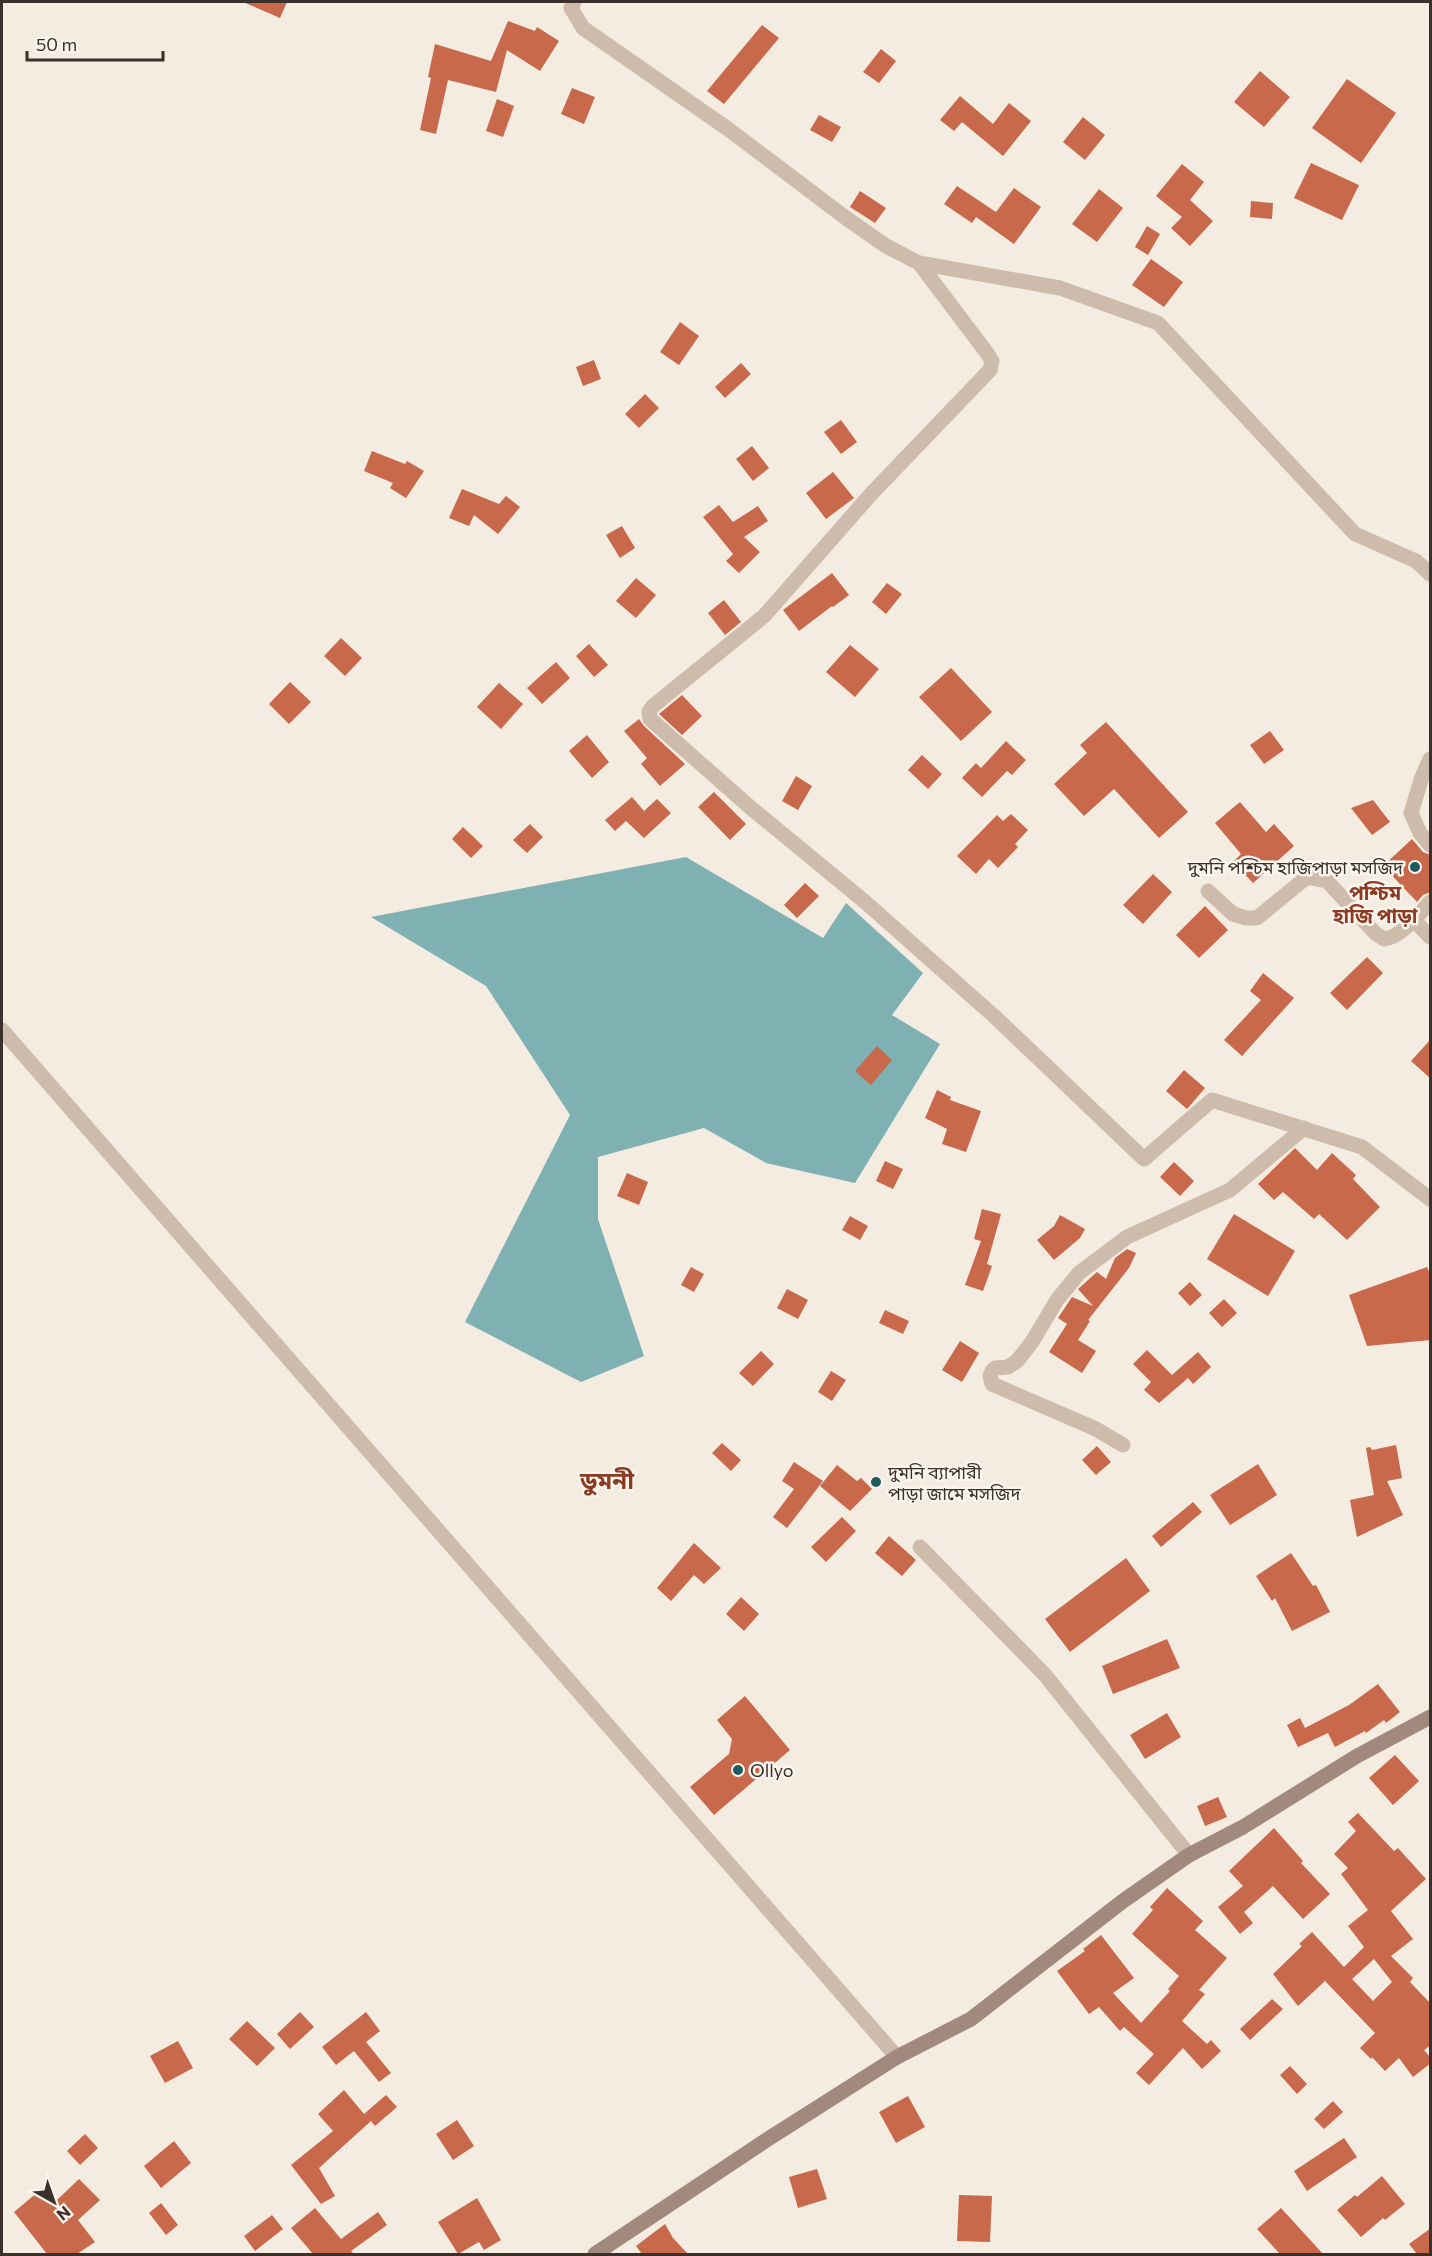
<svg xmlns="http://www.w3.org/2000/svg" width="1432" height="2256" viewBox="0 0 1432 2256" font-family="Commissioner,'Noto Sans Bengali',sans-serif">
<rect width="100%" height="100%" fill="#f4ebe1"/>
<!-- water -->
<path fill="#7fb0b2" d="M686,857l137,81 23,-35 77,70 -31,42 48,29 -85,139 -89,-20 -62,-35 -106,29v62l46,137 -63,26 -116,-60 105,-207 -84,-129 -115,-69z"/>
<!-- building -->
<path fill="#c8694b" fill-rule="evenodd" d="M243,2h44l-7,16z
M508,21l27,10 2,-4 22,14 -19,30 -33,-21 -11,42 -48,-12 -12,54 -16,-4 11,-52 -3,-1 7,-33 56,17z
M762,25l17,13 -55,66 -17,-13z
M881,49l15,12 -17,22 -16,-11z
M1260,71l30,26 -26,30 -30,-25z
M1347,79l49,34 -35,50 -49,-35z
M572,88l23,9 -11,27 -23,-10z
M960,96l33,28 16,-21 22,18 -28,35 -41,-34 -8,9 -14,-11z
M497,99l17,7 -11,31 -17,-6z
M819,115l22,12 -9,15 -22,-12z
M1083,117l22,18 -20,25 -22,-18z
M1311,163l48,22 -17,35 -48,-22z
M1182,164l22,18 -14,18 23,21 -23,25 -19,-18 11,-11 -26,-21z
M957,186l39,26 18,-24 27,19 -27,37 -38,-27 -4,6 -28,-19z
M1099,189l24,19 -26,34 -25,-18z
M860,191l26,17 -11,15 -25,-16z
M1251,201l22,2 -1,16 -22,-2z
M1147,226l13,8 -12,21 -13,-8z
M1151,259l32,23 -19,25 -32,-22z
M680,322l19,14 -20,29 -19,-13z
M594,360l7,19 -18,7 -7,-19z
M741,363l10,11 -26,24 -10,-11z
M645,394l14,14 -20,20 -14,-14z
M841,420l16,22 -16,12 -17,-22z
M752,446l17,22 -16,13 -17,-22z
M372,451l33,13 2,-3 17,10 -18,27 -16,-10 3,-5 -29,-12z
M833,472l21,26 -28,21 -20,-26z
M462,489l37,15 7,-8 14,11 -22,27 -24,-19 -5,11 -20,-8z
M719,505l14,17 25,-16 10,15 -24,16 16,15 -21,21 -13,-12 7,-7 -30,-37z
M622,526l13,22 -15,10 -14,-23z
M832,573l17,22 -16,12 -1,-1 -33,25 -16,-21z
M636,578l20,17 -20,23 -20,-17z
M887,583l15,11 -16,20 -14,-12z
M724,600l17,22 -16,13 -17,-22z
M341,638l21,20 -17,18 -21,-20z
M589,644l19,21 -14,12 -18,-21z
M850,645l29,24 -24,28 -29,-25z
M556,662l14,16 -28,26 -15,-16z
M951,668l41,44 -31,29 -42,-44z
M290,682l21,20 -22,22 -20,-20z
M499,683l24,21 -22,25 -24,-22z
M682,695l20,21 -20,19 -23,-21z
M639,719l5,7 41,38 -25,22 -19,-22 6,-6 -23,-27z
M1106,722l82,90 -29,26 -45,-49 -30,27 -30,-32 33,-31 -7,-8z
M1270,731l14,19 -20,14 -14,-19z
M587,735l22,27 -17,16 -23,-27z
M1006,741l20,19 -14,15 -5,-4 -25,26 -20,-19 14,-15 5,5z
M922,755l20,19 -14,15 -20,-19z
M796,776l16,10 -14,24 -16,-9z
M714,792l32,32 -16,16 -32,-33z
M632,797l12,14 13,-12 14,14 -27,25 -18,-17 -11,10 -10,-11z
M1373,800l17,22 -18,13 -21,-27z
M1240,802l26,30 8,-8 20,22 -41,37 -20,-21 8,-8 -26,-31z
M1011,814l17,16 -13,14 3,3 -20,21 -9,-9 -13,15 -19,-18 40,-41 6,6z
M530,824l13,13 -16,16 -14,-13z
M463,827l20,19 -12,12 -19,-19z
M1412,839l11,13 8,3v37l-8,3 -6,7 -34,-36z
M1153,874l19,18 -29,32 -20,-19z
M805,883l14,13 -22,22 -13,-13z
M1205,906l23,24 -29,28 -23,-23z
M1367,957l16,16 -36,37 -17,-17z
M1263,973l31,25 -52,58 -18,-16 37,-40 -11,-9z
M1431,1039v40l-20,-18z
M877,1046l15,14 -21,25 -16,-14z
M1184,1070l21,18 -18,21 -21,-18z
M937,1090l14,7 -1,3 31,11 -15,41 -24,-8 5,-15 -22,-11z
M1295,1148l22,22 15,-17 24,22 -3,4 27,28 -33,33 -28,-26 -5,5 -31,-27 -9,8 -16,-16z
M885,1161l18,8 -10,20 -17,-8z
M1174,1162l20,19 -14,15 -20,-19z
M627,1173l21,9 -9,23 -22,-9z
M982,1209l19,5 -14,50 5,2 -9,25 -18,-6 16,-44 -7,-2z
M1234,1214l61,37 -27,45 -61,-37z
M1060,1215l25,14 -5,9 -26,22 -17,-20 17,-14z
M850,1216l18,10 -8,14 -18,-10z
M1127,1249l9,4 -7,15 -41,52 2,1 -12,19 18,11 -14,22 -33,-21 18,-28 -9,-6 14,-21 21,9 -15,-17 19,-17 9,7 9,-21z
M691,1267l13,7 -10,18 -13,-7z
M1427,1267l4,9v64l-64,6 -18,-51z
M1190,1282l12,13 -12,11 -12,-13z
M787,1289l21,11 -10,19 -21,-11z
M1224,1299l13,14 -15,14 -13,-14z
M885,1310l24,11 -6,13 -24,-11z
M960,1341l19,12 -17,29 -20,-12z
M1147,1350l25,25 26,-23 13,15 -18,17 -5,-6 -29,25 -15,-13 7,-8 -18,-18z
M761,1351l13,13 -21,22 -14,-13z
M831,1371l15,9 -14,21 -14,-9z
M722,1443l19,17 -10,11 -19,-18z
M1396,1445l6,33 -15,3 16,34 -46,22 -7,-37 24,-5 -8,-47 4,-1 2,3z
M1097,1446l14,16 -15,13 -14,-15z
M794,1462l29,19 -36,47 -14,-11 21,-28 -12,-8z
M1258,1464l19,31 -47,30 -20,-30z
M837,1465l20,16 4,-3 11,11 -22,22 -30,-25z
M1193,1502l9,10 -41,35 -9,-11z
M842,1517l14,14 -30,31 -15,-15z
M889,1536l27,24 -14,16 -27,-23z
M694,1543l27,25 -17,16 -10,-9 -23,26 -14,-13z
M1291,1553l22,33 3,-1 14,27 -38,19 -17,-33 -3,3 -16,-25z
M1126,1558l24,33 -80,61 -25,-33z
M741,1597l18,17 -15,17 -18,-17z
M1167,1639l13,29 -67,26 -11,-28z
M1378,1684l22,28 -14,11 -2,-3 -18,13 -1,-2 -30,16 -7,-14 -30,14 -11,-22 13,-7 5,10 44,-23z
M745,1696l45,54 -76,65 -24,-28 39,-33 3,-15 -15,-19z
M1167,1713l14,24 -36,22 -15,-24z
M1395,1755l24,26 -26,24 -24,-27z
M1218,1797l9,20 -22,9 -8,-20z
M1358,1813l36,38 4,-3 28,31 -35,32 22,28 -22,17 22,22 -3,4 21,22v41l-7,5 7,8v5l-18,14 -14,-19 -14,13 -13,-14 -1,2 -11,-11 15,-15 -50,-52 -27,25 -25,-32 29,-28 -3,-2 13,-12 32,35 20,-20 -16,-21 20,-16 -27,-36 7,-6 -14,-14 22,-23 -8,-9zM1374,1959l18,23 -19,19 -21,-22z
M1274,1828l29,33 -2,2 29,31 -27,25 -30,-33 -29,26 9,11 -13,11 -22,-27 25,-21 -14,-15z
M1167,1888l36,33 -8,9 32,28 -28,32 6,4 -23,27 25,23 4,-4 10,11 -19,18 -19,-21 -34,37 -13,-12 18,-19 -30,-27 -4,4 -21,-24 -10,7 -32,-43 28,-20 -2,-2 18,-14 33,43 -21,15 28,30 29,-32 -2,-2 11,-13 -47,-42 21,-24 -3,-3z
M1272,1999l11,10 -33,31 -10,-11z
M300,2012l14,15 -24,22 -13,-15z
M366,2012l14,19 -14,11 25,31 -12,9 -25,-31 -18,14 -14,-18z
M247,2021l28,27 -18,18 -28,-27z
M178,2041l15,27 -28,15 -15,-27z
M1290,2066l17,18 -10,10 -17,-19z
M344,2090l20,24 22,-19 11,12 -22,19 -4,-5 -52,47 16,28 -14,8 -30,-39 42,-34 -15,-17z
M908,2096l17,31 -29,16 -17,-31z
M1333,2101l10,11 -19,17 -10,-10z
M457,2120l17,26 -21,14 -17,-26z
M85,2134l13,14 -18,17 -13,-14z
M1344,2138l13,19 -50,34 -13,-20z
M174,2141l17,22 -30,25 -17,-22z
M817,2169l10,30 -29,9 -9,-31z
M1382,2176l23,28 -20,16 -2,-2 -22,19 -24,-27 18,-15 2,2z
M79,2179l21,21 -22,20 17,22 -18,12h-30l-33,-42 31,-26 12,14z
M959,2195l33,1 -2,46 -33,-1z
M477,2198l24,42 -17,10 -5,-8 -21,12 -20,-32z
M161,2203l17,22 -12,10 -17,-22z
M315,2208l26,31 37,-27 9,13 -36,26 3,3h-41l-22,-26z
M1281,2208l42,46h-43l-23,-25z
M272,2215l11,14 -28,22 -11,-15z
M665,2224l8,14 15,16h-46l-6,-8z
M1431,2228v26h-14l-8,-10z"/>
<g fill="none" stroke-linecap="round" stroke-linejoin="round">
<!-- street -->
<path stroke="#cdbbac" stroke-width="15" d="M574,2l-3,6 12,20 145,101 118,89 40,28 33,17 141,25 98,35 197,211 61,27 14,13
M919,263l68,90 5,8 -2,9 -118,123 -108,123 -111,90 -4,6 1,7 101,89 113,93 130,115 150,143 68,-59 150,47 68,52
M1430,759l-8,18 -11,36 9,20 10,12
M1208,891l25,23 13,4h11l50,-41 20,4 49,53 8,5c18,-2 34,-24 46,-37
M1414,920l16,17
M2,1030l895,1027
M1123,1445l-27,-16 -104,-45 -2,-8 2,-5 3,-3 13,-1 9,-6 15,-19 25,-42 22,-27 48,-36 103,-47 74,-62
M920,1547l125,128 144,180"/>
<!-- secondary -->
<path stroke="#a18a7d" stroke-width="15" d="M595,2254l173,-115 129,-82 74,-38 152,-118 66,-46 54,-28 114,-71 73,-39"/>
</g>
<!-- markers -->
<g fill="#1f5a5e" stroke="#fbf5ee" stroke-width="2">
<circle cx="1415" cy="867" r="6"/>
<circle cx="876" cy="1482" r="6"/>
<circle cx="738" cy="1770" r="6"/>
</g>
<g text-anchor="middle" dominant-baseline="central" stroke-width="5" stroke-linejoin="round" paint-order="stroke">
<!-- poi labels -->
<g font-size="18" fill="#3b302b" stroke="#fbf5ee" text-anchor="start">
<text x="1403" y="867" text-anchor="end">দুমনি পশ্চিম হাজিপাড়া মসজিদ</text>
<text x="888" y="1472">দুমনি ব্যাপারী<tspan x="888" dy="21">পাড়া জামে মসজিদ</tspan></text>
<text x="750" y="1770">Ollyo</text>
</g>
<!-- neighbourhood labels -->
<g font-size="20" font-weight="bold" fill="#8c3b22" stroke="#fbf5ee">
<text x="1375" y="892">পশ্চিম<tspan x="1375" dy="23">হাজি পাড়া</tspan></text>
</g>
<!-- district labels -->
<g font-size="24" font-weight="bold" fill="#8c3b22" stroke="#fbf5ee">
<text x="607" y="1479">ডুমনী</text>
</g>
</g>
<!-- border -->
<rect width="1432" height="2256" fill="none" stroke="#3b302b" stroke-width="6"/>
<!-- north arrow -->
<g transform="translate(54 2202) rotate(140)" stroke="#fbf5ee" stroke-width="4.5" paint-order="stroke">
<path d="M0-4.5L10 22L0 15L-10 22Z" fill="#3b302b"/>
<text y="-9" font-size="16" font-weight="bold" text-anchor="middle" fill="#3b302b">N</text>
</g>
<!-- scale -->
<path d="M27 51v9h136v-9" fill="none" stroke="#3b302b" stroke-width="3"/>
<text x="36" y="51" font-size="18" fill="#3b302b" stroke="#fbf5ee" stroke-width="4.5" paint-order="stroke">50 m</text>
</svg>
